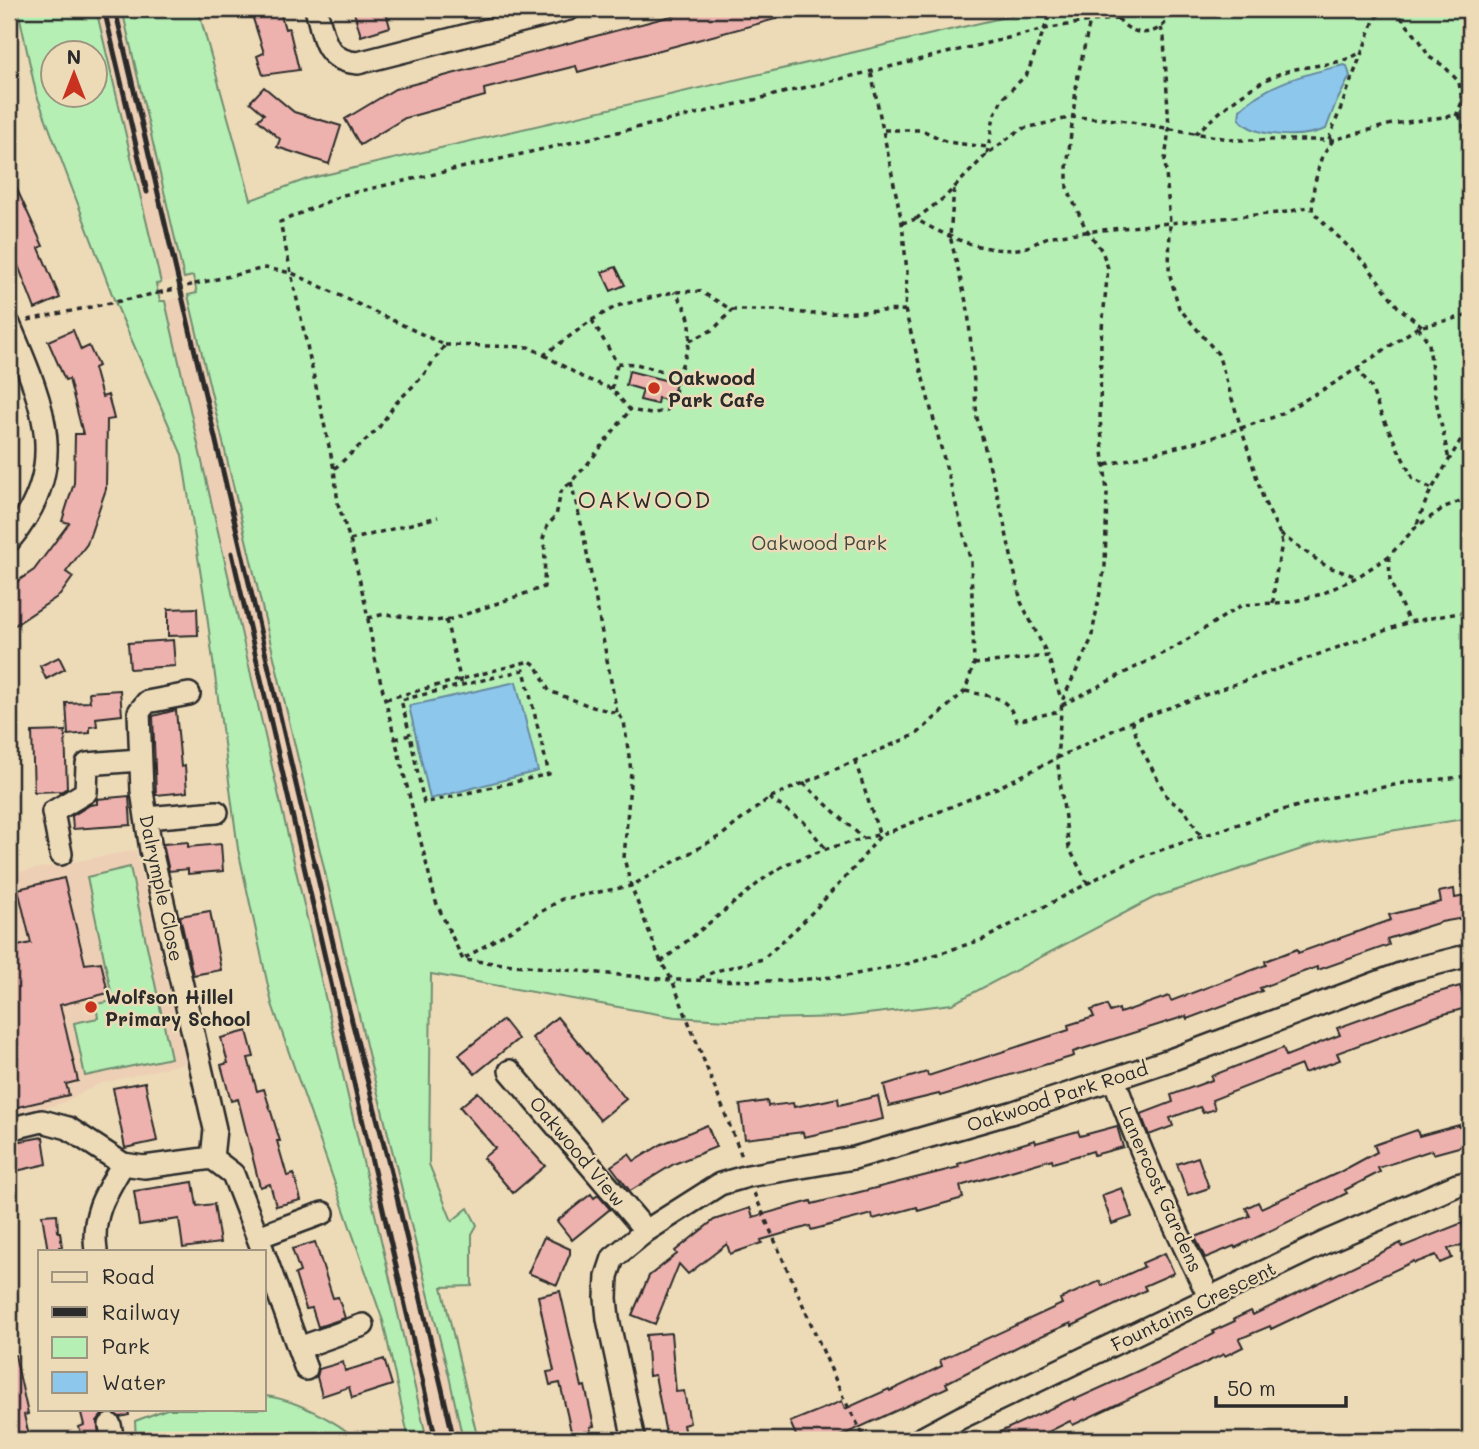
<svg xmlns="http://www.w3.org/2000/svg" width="1479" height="1449" viewBox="0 0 1479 1449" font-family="Mali,sans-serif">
<rect width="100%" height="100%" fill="#eddbb8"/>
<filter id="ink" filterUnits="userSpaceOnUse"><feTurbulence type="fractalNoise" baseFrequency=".0143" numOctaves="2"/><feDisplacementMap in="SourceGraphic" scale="14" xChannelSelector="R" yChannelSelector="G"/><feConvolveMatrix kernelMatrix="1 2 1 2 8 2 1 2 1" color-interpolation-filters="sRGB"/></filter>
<g filter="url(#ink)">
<!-- built -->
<path fill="#edcfb5" d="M96,9h26l62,269 -23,5z
M188,295l160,676 49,192 66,277h-36l-262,-1139z
M136,850l50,213 -87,21 -39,20 -51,13v-167l6,-2 -6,-24v-50z"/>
<!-- green -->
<path fill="#b5efb4" stroke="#708d70" stroke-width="2" fill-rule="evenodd" d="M18,9h78l65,274 -5,1 4,17h5l262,1139h-18l-26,-119 -111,-317 -34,-155 -32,-241 -24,-153 -67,-153 -79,-209zM52,52h42v42h-42z
M122,9h76l53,191 56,-21 716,-166v-4h447v809l-147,24 -170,56 -201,106 -110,13 -114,3 -53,-3 -244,-43 -2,190 23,57 16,-13 9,17 -5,9v52l-30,1 36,153h-15l-14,-64 -78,-310 -183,-771 9,-2 -4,-17 -9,2z
M130,867l41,191 -86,18 -11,-53 24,-5 -2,-14 17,-3 -26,-124z
M264,1396c27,2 74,25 93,44h-221l-1,-19 32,-12h97z"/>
<!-- water -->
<path fill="#8dc7ec" stroke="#66899f" stroke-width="2" d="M1344,65l3,1 3,10 -15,29 -9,24c-23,9 -70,10 -87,-10l1,-9c28,-28 67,-36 104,-45z
M516,682l22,89 -108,28 -21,-93z"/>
<!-- building -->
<path fill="#edb2ad" stroke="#2b2b2b" stroke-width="2" d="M250,9h29l6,20 4,-1 10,42 -36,5 -6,-19 7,-3z
M353,9h32l5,18 -29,9z
M698,9h100v4l-220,59 -2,-6 -92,23 1,7 -80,22 -45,27 -15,-26 50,-30z
M264,87l30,25 47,14 -12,38 -52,-17 3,-8 -22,-19 6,-6 -14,-12z
M9,172l34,74 -4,2 21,50 -25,11 -26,-67z
M616,267l9,18 -14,6 -9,-19z
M73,330l8,20 8,-4 9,20 -4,2 8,29 6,-2 6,24 -7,1 -1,69 -19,55 -21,28 7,5 -13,18 -45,30 -6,-9v-29l25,-17 35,-47 -7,-2 12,-38 1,-49h8l-14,-55 -4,1 -17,-39z
M629,371l47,12 -5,18 -13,-3 -1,6 -17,-4 3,-10 -17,-5z
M197,608l1,27 -30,1v-27z
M173,640l2,26 -45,3 -2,-26z
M59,657l6,12 -19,10 -6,-13z
M120,690l2,25 -26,3 1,8 -7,1v6l-22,2 -2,-32 24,-1 -1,-10z
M176,710l5,57 4,-1 2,26 -31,3 -3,-79z
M65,731l2,57 -5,3 -28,1 -2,-60z
M129,796l2,29 -58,4 -1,-13 18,-11 7,-1v-5z
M188,842v5l33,-3 2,27 -35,3v-5l-19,2 -6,-27z
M64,878l21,86 16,-2 7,31 -48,12 18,76 -12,3 3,11 -60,14v-161l22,-5 -13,-54z
M1454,889l1,9 15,-3v22l-29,5 -54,17 2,6 -71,25 -1,-3 -28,10 -29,11 2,3 -75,28 -1,-3 -113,36 1,4 -134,40 -1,-2 -50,12 -5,-21 43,-13 1,4 141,-46 -1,-5 26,-8 -3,-7 16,-5 3,7 9,-3 1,4 49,-17 2,5 95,-36 -1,-4 32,-12 1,4 93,-33 -2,-5 52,-13 -2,-10z
M210,911l11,59 -28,5 -13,-59z
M1460,986l6,22 -29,8 -100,37 3,7 -36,13 -3,-8 -89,35 3,9 -12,4 -3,-6 -30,11 3,8 -24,9 -8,-21 32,-12 -2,-7 41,-15 -1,-4 72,-28 3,8 54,-21 -3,-7 95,-34z
M557,1017l69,82 -26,21 -68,-82z
M503,1020l15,19 -43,35 -16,-19z
M247,1031l7,26 -6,1 9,33 7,-2 16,52h-3l10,35 7,-2 7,26 -25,6 -6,-22 -10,3 -22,-88 -7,2 -10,-36 7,-2 -7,-25z
M145,1082l12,59 -32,7 -12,-60z
M478,1092l67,74 -32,27 -30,-35 12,-10 -35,-41z
M878,1096l5,23 -79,18 -1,-5 -58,7 -5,-34 27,-4 1,5 25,-3 1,4 44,-9 1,7z
M707,1125l9,22 -42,17 -44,27 -19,-25 18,-12 5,7 28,-17z
M1459,1125v2l11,-2v19l-37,10 -1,-4 -54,18 2,4 -35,18 2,3 -112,55 -1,-2 -29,12 -10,-21 55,-21 -4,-8 12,-6 3,6 79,-36 37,-20 -3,-7 43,-15 2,6z
M1117,1126l6,21 -29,8 -1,-4 -40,12 -1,-4 -92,27 3,12 -45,13 -1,-4 -44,12 -1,-5 -61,16 -1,-4 -49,14 1,3 -32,11 -3,-10 -39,30 -9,-10 -24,60 -23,-9 17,-39 28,-22 -2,-3 39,-31 36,-12 3,9 58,-16 1,3 147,-37 -1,-3 77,-24 1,3 42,-12 2,5z
M43,1137l4,27 -31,7 -6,-28z
M1198,1157l11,31 -21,7 -11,-31z
M193,1182l4,24 17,-2 6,39 -37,5 -4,-29 -40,6 -5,-34z
M1122,1188l10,29 -20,7 -10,-29z
M591,1194l3,4 4,-3 12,14 -38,31 -15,-19z
M57,1214l1,18h2l2,15h-3v4h-11l-6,-36z
M1462,1223l7,20 -21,6 4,9 -12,5 -4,-8 -21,8 -1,-2 -143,68 -1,-3 -31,13 4,8 -18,9 -1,-2 -151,71 -3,-4 -30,15 3,4h-60l90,-42 1,2 86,-39 54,-27 -1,-3 22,-10 -1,-2 17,-8 2,4 148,-72 1,4z
M544,1237l26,12v5l-13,31 -29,-12z
M315,1242l18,56 5,-1 7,21 -27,9 -6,-19 -6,1 -11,-35 5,-2 -8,-23z
M1165,1253l9,20 -30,13 2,4 -74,36 -1,-3 -48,21 -77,39 2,4 -116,53h-34l-8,-18 52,-21 3,8 44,-20 1,2 52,-25 -2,-6 122,-56 -2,-5 40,-18 2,5 42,-19 -2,-4z
M560,1291l22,96 3,-1 9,40 -4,1 3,13h-20l-13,-57 -10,2 -3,-13 7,-1 -16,-75z
M671,1333l5,59 8,-1 6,32 -7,2 3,15h-19l-12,-65 -6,1 -3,-41z
M9,1355h6l13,59 -4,1 6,25h-21z
M384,1359l8,26 -40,13 -3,-11 -27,9 -5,-19 2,-8 24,-7 2,9z
M80,1409h48l1,6 -9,2 -12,-5 -6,3 -5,6 3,19h-17l-4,-13 5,-2z"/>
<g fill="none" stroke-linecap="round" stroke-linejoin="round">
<defs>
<path id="minor" d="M316,9c8,28 8,52 42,54l211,-54
M9,324c34,80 63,142 0,217
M146,818l71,-6
M61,854l-8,-42 33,-20 1,-28 52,-4
M510,1071l136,160
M1114,1079c27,76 59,147 96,219
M9,1129l33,-8 26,7 55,36 21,3 68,-9 3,-29 -64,-279 -9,-59 -3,-79 8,-10 42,-8
M212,1158l21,16 30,77
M258,1237l65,-24
M96,1251c-5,-36 9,-57 27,-87
M264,1254l42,115
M299,1348l64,-23
M110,1425l3,15
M634,1440l-26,-121 -2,-21 1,-22 6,-18 33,-27 74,-47 28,-8 106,-18 160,-46 159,-53 238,-89 59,-15
M919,1440l41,-22 368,-177 129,-56 13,-3"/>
</defs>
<!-- minor casing -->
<use href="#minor" stroke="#2b2b2b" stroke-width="26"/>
<!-- path -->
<path stroke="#2b2b2b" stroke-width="3.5" stroke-dasharray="5 5" stroke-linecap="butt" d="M1114,9c10,31 49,32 59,0
M1394,9l26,32 9,16 15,9 15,16 3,20 -6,14
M1467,9l3,4
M1118,19l-28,2 -45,8 -353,86 -349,80 -63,27 54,247 4,35 12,36 15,63 11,60 60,239 27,58 209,20 112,1 62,-5 61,-12 77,-25 123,-66 36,-17 129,-43 56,-15 76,-15 66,-7
M1459,115l11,26
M884,130h38l25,12 40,5
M1195,134c27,-24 55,-50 89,-62 25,-8 57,-5 78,-21
M1329,139l46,-121 12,-9
M1333,140l-12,19 -7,27 -2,25 54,53 32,43 24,19
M987,154l7,-38 8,-17 25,-25 25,-65
M954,189l-4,47 18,74 9,108 24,91 20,93 27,54
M916,219l29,-22 42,-43 34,-25 52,-12 47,3 114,20h99l59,-16 67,-9 11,-7
M902,223l14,-4c28,17 74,37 107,29 10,-2 19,-10 29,-12 39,-5 79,-9 118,-13l-5,-63 4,-31 -5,-91 -3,-10
M195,284l70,-16 27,5 153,72 -23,32 -27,27 -17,25 -44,40
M28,320l130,-27
M592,320l25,43 19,1 42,11c13,-32 21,-54 -4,-83
M1418,327l11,16 5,48 15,69
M690,341l24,-12 18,-19
M445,345l84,2 15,8 48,-35 25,-14 56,-14 27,-1 32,19h48l31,4 94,-4
M544,355l38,22 30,12 18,21 21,4 16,-4 8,-17 3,-18
M1357,368l14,19 9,25 33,67 19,10
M612,389l5,-25
M1106,465l102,-26 69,-23 61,-35 80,-54 52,-12
M571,482l12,50 34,181
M1417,524l11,-28 42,-72
M1280,534l46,32 31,11
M350,540l88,-23
M1389,556l1,25 19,41
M1273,603l2,-24 7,-35 -2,-10 -16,-33 -46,-147 -39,-46 -10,-36 1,-49 118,-11 23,-6
M368,618l17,-4 49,7 18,-2 92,-32 1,-37 -2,-11 4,-13 9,-10 5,-24 25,-26 44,-56
M446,620l16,66
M974,664l74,-8 13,43
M965,691c25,6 42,3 51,30l44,-10
M386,699l144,-38 7,5 12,25 44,16 24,6 7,8 7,50 -7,87 7,28 91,-51 47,-37 148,-64 48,-43 9,-27 -3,-102 -66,-252 2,-38 -5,-49 -31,-151
M1062,705l115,-59 65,-41 49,-3 31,-8 37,-18 30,-20 27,-29 29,-20 25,-10
M1132,721l6,21 30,57 17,11 16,26
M395,739l15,-4 14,68 125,-29 -25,-104 -123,30 9,35
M803,783l60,55
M769,798l35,24 22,27
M1088,884l-19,-36 -12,-90 5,-57 29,-61 14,-74 2,-73 -7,-74 1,-80 7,-71 -6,-17 -17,-24 -18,-39v-20l10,-88 13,-59
M465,958l97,-59 69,-13 30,76 11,18 71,179
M661,962l105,-85 20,-13 40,-15 66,-18 107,-44 133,-66 277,-99 61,-11
M700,978l16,-7 47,-12 39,-36 53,-56 25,-31 -25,-75
M754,1193l89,204 23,43"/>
<!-- minor -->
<use href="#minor" stroke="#eddbb8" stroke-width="21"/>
<!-- rail -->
<path stroke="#2b2b2b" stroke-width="5" d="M104,9l43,183
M115,9l229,981 47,182 63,268
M232,553l204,887"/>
<!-- path-bridge -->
<path stroke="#2b2b2b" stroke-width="3.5" stroke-dasharray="5 5" stroke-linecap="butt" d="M158,293l37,-9"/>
</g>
</g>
<!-- markers -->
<g fill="#c8321e" stroke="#eddbb8" stroke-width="2.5">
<circle cx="654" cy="388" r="7"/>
<circle cx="91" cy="1007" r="7"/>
</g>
<g text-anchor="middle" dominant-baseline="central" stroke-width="5" stroke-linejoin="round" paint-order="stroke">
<!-- poi labels -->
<g font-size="19" font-weight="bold" fill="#2b2b2b" stroke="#eddbb8" text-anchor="start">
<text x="668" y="377">Oakwood<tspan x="668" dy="22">Park Cafe</tspan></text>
<text x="105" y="996">Wolfson Hillel<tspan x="105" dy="22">Primary School</tspan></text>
</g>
<!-- park labels -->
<g font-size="19" fill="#404840" stroke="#eddbb8">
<text x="819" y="542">Oakwood Park</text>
</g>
<!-- street labels -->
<g font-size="19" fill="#2b2b2b" stroke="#eddbb8">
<text transform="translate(162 888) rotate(78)">Dalrymple Close</text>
<text transform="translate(1057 1096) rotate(-18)">Oakwood Park Road</text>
<text transform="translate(578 1151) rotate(50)">Oakwood View</text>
<text transform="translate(1161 1189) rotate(66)">Lanercost Gardens</text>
<text transform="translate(1193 1306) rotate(-26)">Fountains Crescent</text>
</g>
<!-- quarter labels -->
<g font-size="23" letter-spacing="2" fill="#2b2b2b" stroke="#eddbb8">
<text x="645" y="499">OAKWOOD</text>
</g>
</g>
<!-- margin -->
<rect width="1479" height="1449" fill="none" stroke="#eddbb8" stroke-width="35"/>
<rect x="18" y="18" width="1444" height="1414" fill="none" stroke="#2b2b2b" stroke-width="2.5" filter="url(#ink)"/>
<!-- legend -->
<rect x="38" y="1250" width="228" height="161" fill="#eddbb8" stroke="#9f9580" stroke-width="2"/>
<rect x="52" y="1272" width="35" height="10" fill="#eddbb8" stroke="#9f9580" stroke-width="2"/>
<text x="102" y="1284" font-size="21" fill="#2b2b2b">Road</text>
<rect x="52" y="1307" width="35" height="10" fill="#2b2b2b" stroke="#9f9580" stroke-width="2"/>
<text x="102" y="1320" font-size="21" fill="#2b2b2b">Railway</text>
<rect x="52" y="1337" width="35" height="21" fill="#b5efb4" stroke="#9f9580" stroke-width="2"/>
<text x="102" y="1354" font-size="21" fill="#2b2b2b">Park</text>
<rect x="52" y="1372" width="35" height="21" fill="#8dc7ec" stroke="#9f9580" stroke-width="2"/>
<text x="102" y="1390" font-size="21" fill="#2b2b2b">Water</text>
<!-- north arrow -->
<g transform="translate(74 74)"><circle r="33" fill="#eddbb8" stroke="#9f9580" stroke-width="2"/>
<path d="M0-5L12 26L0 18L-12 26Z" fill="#c8321e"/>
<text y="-10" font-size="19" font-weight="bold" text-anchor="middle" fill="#2b2b2b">N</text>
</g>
<!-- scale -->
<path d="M1216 1396v10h130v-10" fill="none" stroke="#2b2b2b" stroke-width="3.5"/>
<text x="1227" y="1396" font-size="21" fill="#2b2b2b" stroke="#eddbb8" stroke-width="5" paint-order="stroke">50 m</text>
</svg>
